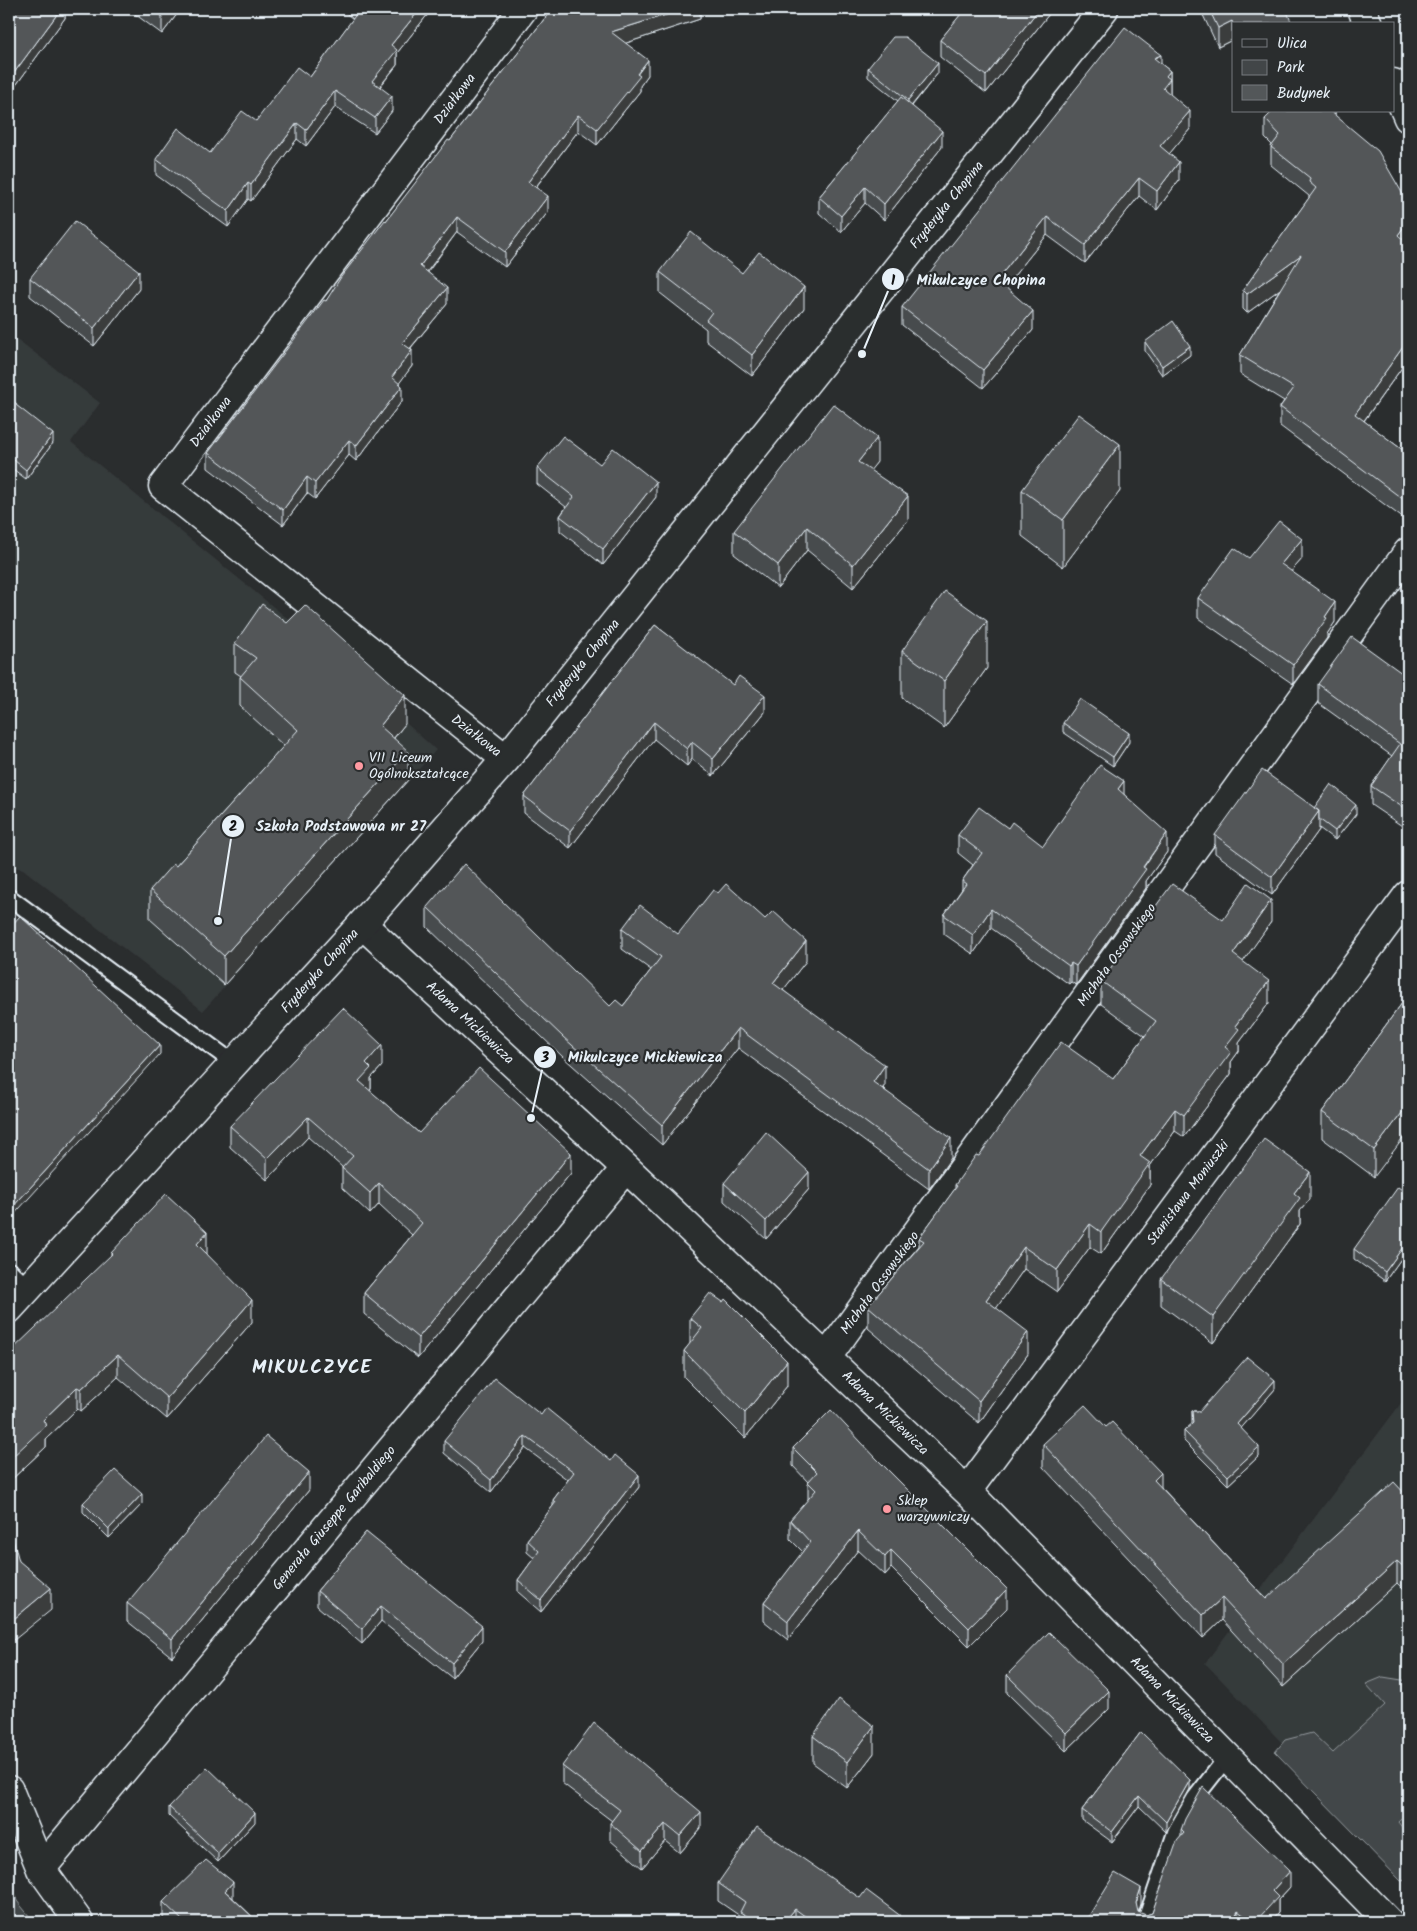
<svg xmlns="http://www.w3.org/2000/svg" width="1417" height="1931" viewBox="0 0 1417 1931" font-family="Kalam,sans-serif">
<rect width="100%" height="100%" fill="#2a2d2e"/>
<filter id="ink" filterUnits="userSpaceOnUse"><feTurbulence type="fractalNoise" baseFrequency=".02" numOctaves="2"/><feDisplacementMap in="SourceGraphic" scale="10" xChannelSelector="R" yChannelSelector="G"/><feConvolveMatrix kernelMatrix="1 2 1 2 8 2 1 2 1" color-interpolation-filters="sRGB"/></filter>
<g filter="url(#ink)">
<!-- built -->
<path fill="#363a3b" d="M9,333l91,70 -29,39 232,189 133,119 -233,261 -180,-142 -14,-3z
M1408,1394v480l-203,-211z"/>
<!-- green -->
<path fill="#424648" stroke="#959ca0" d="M1383,1677l25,4v132l-10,9 10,13v45l-7,1 -126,-129 10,-12 27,-7 21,20 52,-48 -19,-21z
M9,1861l8,40 17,21h-25z"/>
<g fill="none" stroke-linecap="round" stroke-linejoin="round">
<defs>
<path id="lane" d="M9,897l226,167
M9,1270l19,18
M1145,1922l31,-91 19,-33 32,-41"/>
<path id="street" d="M1362,9l6,15
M1393,83l15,35
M506,759l-343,-273 360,-477
M362,924l264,244 341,323 422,431
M827,1357l581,-805
M967,1491l441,-596
M9,1790l32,79 38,53
M41,1869l585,-701"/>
<path id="secondary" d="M9,1309l353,-385 144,-165 598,-750"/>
</defs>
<!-- lane casing -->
<use href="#lane" stroke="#e8f1f8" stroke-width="19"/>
<!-- street casing -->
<use href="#street" stroke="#e8f1f8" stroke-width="31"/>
<!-- secondary casing -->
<use href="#secondary" stroke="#e8f1f8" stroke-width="31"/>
<!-- lane -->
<use href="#lane" stroke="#2a2d2e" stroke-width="15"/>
<!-- street -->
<use href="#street" stroke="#2a2d2e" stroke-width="28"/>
<!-- secondary -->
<use href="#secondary" stroke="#2a2d2e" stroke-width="28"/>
</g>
<!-- wall -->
<path fill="#474b4d" stroke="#e8f1f8" d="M9,9h56v9l-54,74 -2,-1z
M128,9h53l-19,25z
M347,9h85l-35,44v12l-17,22 12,24 -17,22 -40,-26 -29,39 -9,-7 -46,62 -3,-2 -20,28 -72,-52v-16l54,-6 46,-32 54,-44 43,-58 -6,-5z
M552,9h148v10l-74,24 22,32 -8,11v5l-43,54 -19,-14 -42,56 12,25 -43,55 -48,-35 -29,40 19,32 -37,45 2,17 -13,17 3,18 -46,60 -7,-6 -34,44 -8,-6 -24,32 -75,-57v-15l118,-152 60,-80 64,-80z
M960,9h93l-67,84 -46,-36v-17l23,-28z
M1202,9h84l-53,15v19l-1,-3 -14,7 -16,-34z
M1161,64l9,7v23l20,35 -21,25 10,26 -22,30 -18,-14 -54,67 -38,-28 -42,52 28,43 -50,58 -81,-63v-18z
M868,68l70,5 -26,33 30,41 -58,73 -19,-17 -24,29 -22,-19v-16l79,-96 -30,-24z
M1335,111v5l73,87v36l-2,3 2,2v115l-44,62 44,33v68l-128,-96v-19l4,-6 -44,-27v-19l40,-66 -33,24 -4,-4v-19l66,-92v-2l-38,-31v-18l1,-2 -7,-7v-19z
M660,272l82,1 62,35 -52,68 -46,-35v-12l-46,-36z
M30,278l109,11 -45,57 -64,-50z
M1145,342l45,13 -28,20 -17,-24z
M9,398l44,45 -27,36 -17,-13z
M877,462l-7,8 38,50 -55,68 -46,-38 -29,38 -44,-34v-23z
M600,464l56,33 -53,68 -43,-34v-15l6,-9 -29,-23v-16z
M1022,490l98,1 -57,76 -41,-31z
M1249,558l53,1 -11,12 44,51 -8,12v4l-34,46 -95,-66v-20z
M655,625l110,87 -52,64 -21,-17 -5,7 -33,-27 -84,109 -46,-35v-17z
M235,643l170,81 -11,14 14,42 -184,205 -74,-66v-29l26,-24 108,-120 -44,-40v-29l1,-1 -6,-4z
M902,651l85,17 -43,60 -42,-30z
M1408,672v158l-37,-25v-19l21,-30 -74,-53v-19l88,-8z
M1063,723l66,19 -16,24 -50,-34z
M1124,794l43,58 -21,29v7l-70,97 -5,-3 -2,2 -78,-56 -18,26 -29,-20v-19l18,-26v-8l11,-16 -15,-12v-18l50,-7 35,18z
M1314,808l42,6 -21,26 -16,-12v2l-47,65 -57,-42v-18z
M427,907l183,99h13l28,-36 -29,-21v-20l56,5 128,27 -23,29 102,95 -2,3 68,70 -22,31 -191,-141 -76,97 -99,-88 -136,-130z
M1223,920l48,2 -28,39 26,42 -30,40v8l-8,11v12l-47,63 -9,-6 -25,35v19l-49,69 -11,-7 -33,45 -33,-23 -28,39 32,46 -49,69 -111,-95v-22l51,-60v-8l36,-49v-4l24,-29 134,-77 32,-43 -44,-32v-23z
M1408,995l-34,182 -52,-39v-26z
M382,1066l-11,12v11l-1,2 49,42 152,40 -153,185 -54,-44v-21l48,-58 -33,-31 -9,10 -28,-26v-21l-34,-30 -41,43 -37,-33v-21z
M724,1183l85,6 -43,50 -42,-38z
M1408,1194v55l-23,32 -31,-22v-10z
M1310,1199l-10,12v13l-87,119 -52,-38v-26z
M111,1253l96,1 45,68 -85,97 -49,-42 -37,34 -4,-2 -31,30v8l-37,35 102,-227z
M690,1318l97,68 -42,52 -61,-61v-26l6,-7z
M1275,1389l-34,39 18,28 -31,29 -44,-44v-10l8,-7v-13h8z
M541,1415l98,72 -98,125 -23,-20v-12l16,-22 -7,-6v-12l26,-34v-6l15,-20 -43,-32 -34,44 -47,-39v-12z
M1106,1427l55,60 105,112 142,-102v97l-11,-11 -114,104 -61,-67 -19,18 -160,-171v-23z
M793,1448l214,160 -38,38 -78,-78 -6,7 -27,-25 -70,90 -24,-19v-19l39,-50 -13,-13v-19l18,-20v-18l-15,-16z
M309,1490l-137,167 -45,-36v-18z
M83,1503l59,1 -33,34 -26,-26z
M366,1532l116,109 -30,37 -71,-57 -19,23 -45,-38v-15z
M1007,1675l102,34 -43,42 -59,-58z
M1141,1732l49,57 -24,43 -27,-26 -27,36 -30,-22v-10z
M813,1736l61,17 -27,35 -34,-25z
M562,1766l139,62 -21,25 -15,-12 -23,27 -32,-28v-17l2,-2 -50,-38z
M169,1807l86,15 -37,40 -49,-46z
M1181,1830l109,57 -12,13v13l-8,9h-183v-3l54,-15 -3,9 8,2 6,-2 29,-77z
M718,1883l142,15 46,24h-166v-6l-22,-15z
M233,1898l25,24h-91l-4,-4v-16z"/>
<!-- shaded-wall -->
<path fill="#3a3d3e" stroke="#e8f1f8" d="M61,9h4v9l-54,74v-15z
M167,9h14l-19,25v-18z
M420,9h12l-35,44v12l-25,31v-15l19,-36z
M685,9h15v10l-89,29v-16z
M1039,9h14l-67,84v-17z
M1232,21v19l-14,7v-19z
M1161,55v18l-7,-15z
M648,60v15l-8,11v5l-43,54v-16z
M938,63v10l-30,37v-10z
M1170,71v27l-7,-10 3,-12z
M335,91v16l-29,39v-16z
M392,96v15l-17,22v-15z
M1190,111v18l-30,36v-19z
M1328,111h7v10z
M578,115v16l-50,66v-15z
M297,123v16l-46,62v-16z
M942,131v16l-58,73v-16z
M1179,162v18l-22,30v-19z
M1139,178v18l-54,67v-18z
M248,183v16l-20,28v-16z
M865,187v16l-24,29v-16z
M548,196v16l-43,55v-15z
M457,217v15l-37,49v-15z
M1047,217v18l-42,52 -8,-7z
M1408,221v18l-10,15v-19z
M1301,255v19l-54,39v-19z
M139,271v18l-45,57v-18z
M804,287v21l-52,68v-21z
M447,288v16l-45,54v-15z
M1033,311v19l-50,58v-18z
M1408,340v19l-53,74v-19z
M1190,346v9l-28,20v-9z
M412,350v16l-20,27v-16z
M402,386v15l-46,60v-15z
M53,434v9l-27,36v-9z
M877,438v24l-19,24v-24z
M349,440v15l-34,44v-16z
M1120,444v47l-57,76v-47z
M307,477v16l-24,32v-15z
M656,482v15l-53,68v-16z
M908,496v24l-55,68v-23z
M807,527v23l-29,38v-23z
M1302,539v20l-21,24v-19z
M1335,602v20l-8,12v4l-34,46v-19z
M11,614v26l-2,3v-26z
M987,621v47l-43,60v-47z
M405,695v29l-25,31v-29z
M765,695v17l-52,64v-17z
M654,722v17l-84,109v-17z
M1129,733v9l-16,24v-9z
M692,742v17l-5,7v-17z
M408,751v29l-184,205v-29z
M1124,781v19l-6,-11z
M1356,805v9l-21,26v-9z
M1319,811v19l-47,65v-18z
M1167,833v19l-21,29v7l-70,97v-19z
M1271,900v22l-38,54v-22z
M991,909v19l-18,26v-19z
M806,941v20l-33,42v-20z
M1071,963v19l-2,2v-18z
M1269,981v22l-30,40v8l-8,11v12l-47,63v-22l41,-68 10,-21z
M738,1028v20l-76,97v-20z
M160,1045v9l-151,166v-9z
M382,1045v21l-11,12v11l-12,13v-21l7,-18z
M885,1065v20l-12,17v-20z
M1408,1105v27l-34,45v-27z
M1175,1109v22l-25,35v19l-49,69v-22l39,-76z
M308,1117v20l-41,43v-21z
M951,1138v20l-22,31v-20z
M571,1153v20l-153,185v-20z
M809,1172v17l-43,50v-18z
M1310,1172v27l-10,12v13l-87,119v-26l81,-124z
M379,1183v21l-9,10v-21z
M1090,1224v23l-33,45v-22z
M207,1232v22l-10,-10z
M1408,1240v9l-23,32v-9z
M1024,1247v22l-38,54v-23z
M252,1300v22l-85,97v-21z
M1028,1332v22l-49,69v-22z
M118,1355v22l-37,34v-22z
M787,1361v25l-42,52v-25z
M1275,1380v9l-38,44v-9z
M77,1387v22l-31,30v8l-37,35v-22l34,-40z
M525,1436v12l-34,44v-12z
M1259,1447v9l-31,29v-9z
M309,1472v18l-137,167v-18z
M1161,1473v22l-7,-15z
M639,1475v12l-98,125v-12z
M142,1494v10l-33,34v-9z
M858,1531v19l-70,90v-19z
M891,1550v18l-6,7v-18z
M1397,1561v22l-114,104v-23z
M51,1588v22l-42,34v-21z
M1007,1589v19l-38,38v-18z
M1222,1598v22l-19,18v-23z
M381,1606v15l-19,23v-15z
M482,1626v15l-30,37v-15z
M1109,1691v18l-43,42v-18z
M874,1726v27l-27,35v-26z
M1190,1780v9l-24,43v-10z
M1139,1796v10l-27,36v-10z
M701,1812v16l-21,25v-17z
M255,1813v9l-37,40v-9z
M665,1824v17l-23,27v-17z
M1290,1871v16l-12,13v13l-8,9h-15l17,-31z
M233,1882v16l-8,-7z
M1141,1888v16l-5,15v-16z
M795,1909v13h-11z
M1238,1911v11h-6z"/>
<!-- building -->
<path fill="#535759" stroke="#e8f1f8" d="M9,9h52l-50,68 -2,-1z
M152,9h15l-5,7z
M360,9h60l-29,36 6,5 -25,31 20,15 -17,22 -40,-27 -29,39 -9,-7 -46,62 -3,-2 -20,28 -72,-52 22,-31 32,25 32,-42 14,10 41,-54 13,10z
M552,9h133l-74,23 37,28 -11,14 3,2 -43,53 -19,-14 -50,67 20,14 -43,56 -48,-35 -37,49 27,22 -45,55 10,7 -20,27 10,9 -46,60 -7,-6 -34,43 -8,-6 -24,33 -75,-57 116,-153 2,1 15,-24 44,-57 1,1 62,-81 2,1z
M965,9h74l-53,67 -46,-36z
M1209,9h77l6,15h-59l-1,-3 -14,7z
M1125,27l36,28 -7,3 16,13 -4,5 4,3 -7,9 27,23 -30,35 19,16 -22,29 -18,-13 -54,67 -38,-28 -50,63 36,31 -50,59 -81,-63z
M893,37h12l33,26 -30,37 -40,-32z
M901,97l41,34 -58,73 -19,-17 -24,29 -22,-19z
M1273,111h57l48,40 30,52v18l-10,14 10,9v96l-53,74 53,40v49l-128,-96 14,-19 -54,-33 61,-100 -54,39 -4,-4 73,-102 -7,-6 1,-4 -39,-31 9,-12 -15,-16z
M75,221l64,50 -45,57 -64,-50z
M691,232l51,41 17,-21 45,35 -52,68 -46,-35 6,-8 -52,-40z
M1173,321l17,25 -28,20 -17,-24z
M9,398l8,6 -1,1 37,29 -27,36 -17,-14z
M833,404l44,34 -19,24 50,34 -55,69 -46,-38 -29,38 -44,-34z
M1079,414l41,30 -57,76 -41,-30z
M563,436l37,28 13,-16 43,34 -53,67 -43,-33 14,-19 -37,-29z
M1279,521l23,18 -21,25 54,38 -10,15 2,1 -34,47 -95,-67 36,-50 15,10z
M945,591l42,30 -43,60 -42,-30z
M262,604l25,19 18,-18 100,90 -25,31 28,25 -184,205 -74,-66 23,-26 3,2 122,-136 -58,-53 16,-19 -21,-15z
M655,625l78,60 6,-9 26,19 -52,64 -21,-17 -5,7 -33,-27 -84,109 -46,-35z
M1352,637l54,39 2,-4v139l-37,-25 29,-42 -82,-60z
M1080,699l49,34 -16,24 -50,-34z
M1100,765l24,16 -6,8 49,44 -24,34 3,2 -70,97 -5,-3 -2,3 -78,-57 -18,26 -29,-20 22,-31 -4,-3 20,-28 -24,-18 21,-28 29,21 4,-6 31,24z
M1262,770l57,41 -47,66 -57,-42z
M1331,784l25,21 -21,26 -16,-12v-8l-5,-3z
M464,864l146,142 6,-6 7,6 38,-49 -39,-28 18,-24 38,29 35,-44 5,3 8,-9 39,35 8,-8 33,30 -33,42 112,82 -12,17 78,56 -22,31 -191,-141 -76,97 -99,-88 -136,-130z
M1248,883l23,17 -38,54 36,27 -34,45 4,3 -14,18 6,5 -47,63 -9,-6 -35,47 10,7 -49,69 -11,-8 -33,46 -33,-23 -38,53 42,32 -49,69 -111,-95 56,-65 -5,-3 38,-52 -2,-1 21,-30 3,1 82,-114 52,37 43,-58 -55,-40 71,-97 51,36z
M20,916l140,129 -151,166v-283z
M1408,995v110l-34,45 -52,-38z
M343,1008l39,37 -16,18 5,5 -12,13 60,52 60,-65 92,85 -153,185 -54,-45 58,-70 -43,-40 -9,10 -28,-25 11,-12 -45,-39 -41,42 -37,-33z
M766,1132l43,40 -43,49 -42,-38z
M1264,1139l46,33 -16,21 6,5 -87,119 -52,-38z
M1398,1187l10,7v46l-23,32 -31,-23z
M166,1194l41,38 -10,12 55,56 -85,98 -49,-43 -37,34 -4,-2 -34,33 3,5 -37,35v-107l103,-99 -1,-1z
M710,1293l13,9 2,-3 62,62 -42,52 -61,-62 18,-23 -12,-10z
M1247,1357l28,23 -38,44 22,23 -31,29 -44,-45 9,-8 -1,-12h8z
M495,1378l46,37 5,-7 65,53 4,-6 24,20 -98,125 -23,-20 21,-29 -12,-11 29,-38 -3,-2 21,-28 -49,-36 -34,44 -47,-39z
M1085,1405l21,22 6,-5 49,51 -7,7 112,119 128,-117 14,15v74l-11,-10 -114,103 -61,-66 -19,17 -160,-171z
M831,1410l45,48 131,131 -38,39 -78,-78 -6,7 -27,-26 -70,90 -24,-19 46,-60 -20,-22 26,-30 -8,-8 9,-10 -24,-24z
M266,1436l43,36 -137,167 -45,-36z
M115,1470l27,24 -33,35 -26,-26z
M9,1524l10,37 32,27 -42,35z
M366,1532l116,94 -30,37 -71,-57 -19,23 -45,-38z
M1049,1632l60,59 -43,42 -59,-58z
M839,1699l35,27 -27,36 -34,-26z
M594,1723l107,89 -21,24 -15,-12 -23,27 -32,-28 10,-13 -58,-44z
M1141,1732l49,48 -24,42 -27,-26 -27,36 -30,-22z
M207,1767l48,46 -37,40 -49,-46z
M1203,1787l87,84 -18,20 6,6 -23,25h-2l-15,-11 -6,11h-140l-5,-3 28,-46 26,15 -5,15 2,9 8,3 6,-2 25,-72 7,-8 -3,-3 4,-11z
M757,1827l103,71 6,-8 40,30 -2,2h-91l-18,-13 -11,13h-27l-17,-10 5,-10 -27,-19z
M206,1860l27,22 -8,9 33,31h-74l-21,-20z"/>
</g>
<!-- markers -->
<g fill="#ff9aa2" stroke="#2a2d2e" stroke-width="2">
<circle cx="359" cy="766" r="5"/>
<circle cx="887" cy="1509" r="5"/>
</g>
<g text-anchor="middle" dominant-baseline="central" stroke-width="4.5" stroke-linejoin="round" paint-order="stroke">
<!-- street labels -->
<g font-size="14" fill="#e8f1f8" stroke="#2a2d2e">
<text transform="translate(455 99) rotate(-53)">Działkowa</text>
<text transform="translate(947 205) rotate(-51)">Fryderyka Chopina</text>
<text transform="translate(211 422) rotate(-53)">Działkowa</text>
<text transform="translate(583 663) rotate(-51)">Fryderyka Chopina</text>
<text transform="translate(476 736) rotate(38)">Działkowa</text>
<text transform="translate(1117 955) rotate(-54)">Michała Ossowskiego</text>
<text transform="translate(320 971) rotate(-48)">Fryderyka Chopina</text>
<text transform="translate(470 1023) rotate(43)">Adama Mickiewicza</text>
<text transform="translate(1188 1193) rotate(-53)">Stanisława Moniuszki</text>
<text transform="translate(880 1283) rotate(-54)">Michała Ossowskiego</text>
<text transform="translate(885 1413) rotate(44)">Adama Mickiewicza</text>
<text transform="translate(334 1518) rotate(-50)">Generała Giuseppe Garibaldiego</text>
<text transform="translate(1172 1700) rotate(46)">Adama Mickiewicza</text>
</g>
<!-- poi labels -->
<g font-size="14" fill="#e8f1f8" stroke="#2a2d2e" text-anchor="start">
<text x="369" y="758">VII Liceum<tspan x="369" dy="16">Ogólnokształcące</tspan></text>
<text x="897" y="1501">Sklep<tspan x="897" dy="16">warzywniczy</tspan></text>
</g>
<!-- district labels -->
<g font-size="19" font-weight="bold" letter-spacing="1" fill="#e8f1f8" stroke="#2a2d2e">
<text x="312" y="1368">MIKULCZYCE</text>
</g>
</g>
<!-- callouts -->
<path fill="none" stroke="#e8f1f8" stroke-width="2" d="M862 354L893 279M218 921L233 826M531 1118L545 1057"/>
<g fill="#e8f1f8" stroke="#2a2d2e" stroke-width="2">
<circle cx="862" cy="354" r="5"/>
<circle cx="218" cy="921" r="5"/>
<circle cx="531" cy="1118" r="5"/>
<circle cx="893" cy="279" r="12"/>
<circle cx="233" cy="826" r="12"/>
<circle cx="545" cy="1057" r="12"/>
</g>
<g font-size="15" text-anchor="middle" font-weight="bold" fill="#111">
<text x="893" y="285">1</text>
<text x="233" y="831">2</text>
<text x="545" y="1062">3</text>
</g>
<g font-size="15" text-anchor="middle" font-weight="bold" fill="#e8f1f8" stroke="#2a2d2e" stroke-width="4.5" stroke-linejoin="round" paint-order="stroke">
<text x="981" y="285">Mikulczyce Chopina</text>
<text x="341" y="831">Szkoła Podstawowa nr 27</text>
<text x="645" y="1062">Mikulczyce Mickiewicza</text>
</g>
<!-- margin -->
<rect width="1417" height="1931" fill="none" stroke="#2a2d2e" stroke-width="30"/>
<rect x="15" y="15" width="1387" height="1901" fill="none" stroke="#e8f1f8" stroke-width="2" filter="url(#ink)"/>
<!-- legend -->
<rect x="1232" y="22" width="162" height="90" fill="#2a2d2e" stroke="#767b7f"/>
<rect x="1242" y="39" width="25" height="8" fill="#2a2d2e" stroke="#767b7f"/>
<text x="1277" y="48" font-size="15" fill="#e8f1f8">Ulica</text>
<rect x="1242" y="60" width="25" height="15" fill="#424648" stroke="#767b7f"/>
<text x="1277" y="72" font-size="15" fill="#e8f1f8">Park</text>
<rect x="1242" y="85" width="25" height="15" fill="#535759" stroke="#767b7f"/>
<text x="1277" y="98" font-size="15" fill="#e8f1f8">Budynek</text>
</svg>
